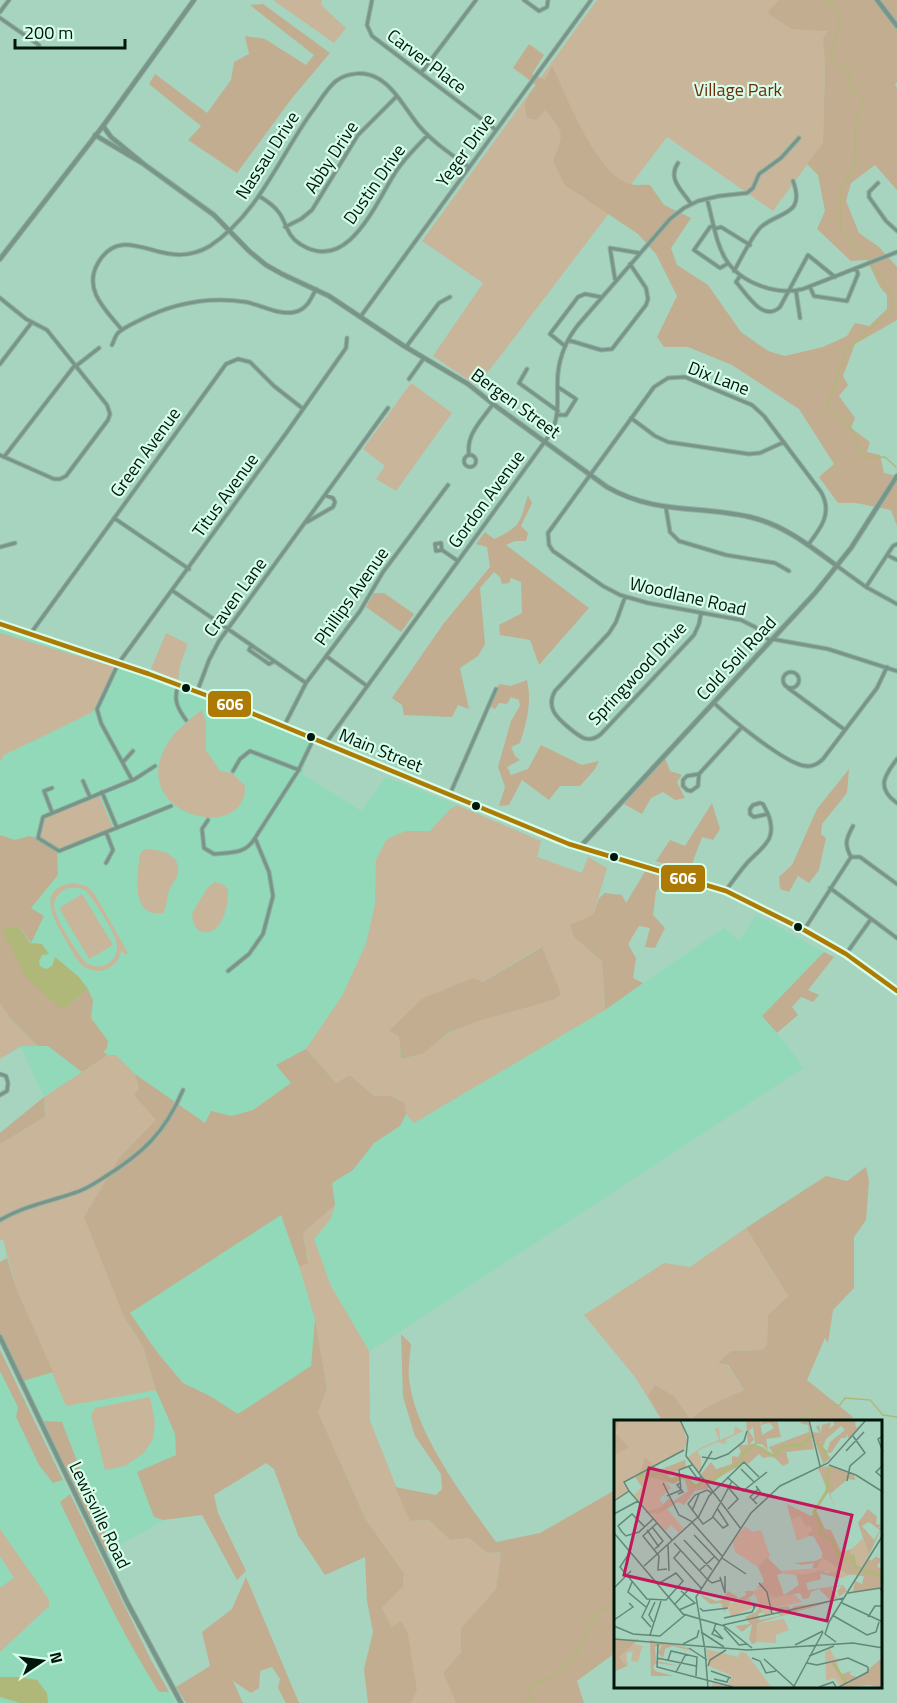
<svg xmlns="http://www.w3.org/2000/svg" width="897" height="1703" viewBox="0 0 897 1703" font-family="'Titillium Web',sans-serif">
<rect width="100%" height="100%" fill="#a6d4bf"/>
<!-- built -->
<path fill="#91d9b9" d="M0,629l114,36 82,29 113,46 -6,34 58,37 25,-34 71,28 84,36 -4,16 45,16 6,-16 19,11 -14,47 12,94 119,-81 15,13 17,-26 68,37 -62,64 25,29 16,23 -433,283 -52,61 -104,83 -59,30 -51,29 -60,-133 -44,-85v-74l7,-4 -4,-19 -3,1v-107l44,-36 -23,-50 -21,12z
M0,1350l151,310 24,43h-175z"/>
<!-- green -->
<path fill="#c9b59a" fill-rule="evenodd" d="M273,0h49l-1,5 25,23 -12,15z
M597,0h182l-11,13 60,18 -3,31 -2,81 -50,68 -106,-74 -172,226 -19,22 -43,-29 50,-73 -61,-42z
M411,383l41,30 -56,78 -20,-12 9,-13 -22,-17z
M0,633l115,34 -22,45 -89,43 -4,6z
M166,633l22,11 -8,21 -2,16 -27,-12z
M202,710l4,13v27l14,21 12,2 13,13c2,58 -118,30 -79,-40 8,-15 23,-26 36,-36z
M99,795l14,33 -54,21 -19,-11 5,-20z
M457,805l84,36 -4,16 45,16 6,-16 19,11 -14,47 -19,22 28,24 3,49 -191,113 -8,-9 -2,-10 -11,-8h-19l-24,-21 -14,8 -30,-34 36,-53 24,-52 9,-40 1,-45 11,-20 19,-8h24l19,-21zM541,947l12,53c-34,9 -72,16 -103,33 -21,11 -22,22 -49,26l-2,-23 -9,-5 92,-49z
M145,849c15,1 36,4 33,25 -2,5 -7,11 -9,17 -3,8 -1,15 -6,22 -34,5 -25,-39 -23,-60z
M215,882l7,2 6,5c0,10 -1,21 -5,29 -9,20 -30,20 -31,-4l15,-26z
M75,883l13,4 7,8 33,58 -3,2 -4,-5c-2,18 -23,27 -38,16 -8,-7 -13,-19 -18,-27 -12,-21 -30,-52 10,-56zM68,888h12l6,3c9,11 29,40 31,54 1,9 -4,16 -11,20 -6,2 -12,2 -18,-1 -9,-6 -34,-48 -34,-58 0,-9 6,-14 14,-18z
M82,894l31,51 -24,14 -30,-51z
M0,1003l10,15 28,28h-17l-21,13z
M108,1055h8l19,19 4,14 -5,7 23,25 -37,37 4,160 19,29 13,44 -90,16 -50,-118 -13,-49 -3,1v-96l45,-27 -1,-20z
M335,1205l-5,15 -16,19 17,47 38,65 1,70 40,100 19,-1 21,20 19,-2 18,15 14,-1 -5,37 -35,39v24l-18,21 13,30h-45l6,-12 -25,-63 -10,-20 21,-21 1,-14 -39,-55 -47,-106 9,-23 -12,-70 -16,-53 9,-3 -5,-30z
M746,1228l42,68 -20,19 -1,30 -5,5 -31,1 -12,12 8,2 17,25 -34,15 -20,14 -15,-22 -27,-1 14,25 -27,-44 -51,-62 80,-52 26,4z
M150,1397l5,26 -2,16 -9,14 -19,13 -20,4 -14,-55 4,-7z
M0,1529l46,66 3,6v5l-49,46v-64l14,-10 -14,-22z"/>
<!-- forest -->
<path fill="#c2ad91" d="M779,0h118v82l-2,3 2,3v102l-22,-25 -24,18 -5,18 13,32 20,14 18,20v53l-42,24 -12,32 5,9 -9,11 16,22 -4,10 19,14 -3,10 13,3 4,18 13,3v50l-6,-16 -35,-7h-18l-19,-26 15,-13 -35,-55 -67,-44 -44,-18h-24l-7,-10 20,-41 -21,-42 -18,-20 -73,-49 -12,-24c11,-26 12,-29 -8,-51l-9,10 -9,-2c-5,-14 1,-22 9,-33l-23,-17 16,-24 15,11 -12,19 13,6 7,-14c15,30 45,111 79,118 5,2 13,0 19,1l14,20 27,13 -20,30 6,17 31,20 33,47 27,19 17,5 38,-9 24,-11 8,-13 14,3 18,-17v-14l-7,-8 -13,-27 -16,1 -34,-32 8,-18 -7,-36 -11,-11 16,-21 2,-81 -2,-23 5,-8 -36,-2 -25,-16z
M263,4l67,49 -38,45 -55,75 -49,-33 13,-14 -52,-42 6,-10 52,39 24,-33 3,-18 15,-8 -4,-18 20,3 41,26 8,-10 -64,-50z
M528,495l4,8 -11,23 7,7 -2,8h-11l-9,4 83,63 -50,57 -9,-25 -30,-5 -1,-10 23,-12 -1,-31 -10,-4 -2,5 -7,1 -2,-7 -6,-5 -14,16 5,56 -7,12 -18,12 9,41 -11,-4 -6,12 -48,-2 -2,-10 -10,-7 52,-75 46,-56 -3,-20 -11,-3 9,-12 9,7c28,-13 25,-16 34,-44z
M374,593h10l30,21 -13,18 -35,-25z
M527,680c5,21 0,42 -7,63l-9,4 4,9 5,4 -13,7 4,8 17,-6 13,-24 41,20 17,-4 -4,8 -15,17h-20l-11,14 -27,-20 -13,25 -10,1 6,-19 -7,-20 13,-46 9,-15 -1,-6 -8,-3 -4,7 -8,-1 -4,6 -6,-3 10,-22 12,2z
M665,758l5,13 12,4 -5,7 8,16 -10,2 -12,-8 -12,6 -9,16 -18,-10z
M849,769l-2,24 -25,31 -1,10 5,4 -7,32 -10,13 -11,-7 -9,16 -9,-3 -1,-12 13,-12 25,-56z
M712,803l8,26 -7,11 -11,-3 -13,35 -33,-11 14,-21 15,6z
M0,835l15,5 14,-4 9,2 19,15 1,22 -27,33 13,8 -13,27 -13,-18 45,85 25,-21 5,12 -2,17 17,23 -1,7 -4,4 5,3 -26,17 -34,-26h-10l-28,-28 -10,-15z
M646,870l24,7 -14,14 -3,24 12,13 -10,20 -10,-1 5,-19 -11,-2 -11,18 8,14 -3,20 10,5 -38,27 -3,-49 -28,-24 -4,-12 23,-10 6,-17 6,-5 17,2 4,8z
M542,947l19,47 -8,6 -75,21 -30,12 -26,21 -21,5 -2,-23 -10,-5 33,-32 50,-21 11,4z
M824,952l10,5 -26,33 11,5 -6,7 -12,-5 -9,10 6,8 -21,18 -15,-17z
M306,1049l30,34 14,-8 24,21h18l13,8 1,10 -6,12 -26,17 -21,27 -21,13 3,22 -32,28 5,31 -9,2 -18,-51 -151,98 27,39 26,31 27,13 28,18 73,-48 4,-47 12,70 -9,23 47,106 39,55 -1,14 -21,21 10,19 9,-6 7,13 9,57 -6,12h-43l-4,-34 9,-37 -6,-31 -2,-44 -40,18 -27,-40 -24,-66 -8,-6 -52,32 4,18 28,58 -9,9 -35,-65 -39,5 -9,-3 -17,-45 39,-17 -1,-21 -19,-44 -13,-44 -19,-29 -40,-100 36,-60 36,-37 -22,-25 5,-7 -4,-14 70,49 6,-12 21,5 21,-6 38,-27 -15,-18z
M44,1097l1,20 -45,27v-11z
M866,1167l3,14 -3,39 -12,17v51l-21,22 -5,33 -3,-5 -18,42 46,37 -5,4h-186l-14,-25 7,-11 20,12 15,22 20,-14 34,-15 -16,-25 -10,-2 13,-12 31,-1 5,-5 1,-30 20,-19 -42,-68 80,-52 21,5z
M7,1258l9,30 37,84 -30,9 -23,-45v-74z
M401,1334l10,10c-1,13 -4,28 -1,41 8,52 55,114 86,157l44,-9 75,-43v163l-38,28 7,22h-128l-13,-30 18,-21v-24l35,-39 5,-37 -14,1 -18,-15 -19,2 -21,-20 -19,1 -15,-34 41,8 6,-6 -1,-15 -26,-38 -12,-39z
M0,1350l63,130 -10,3 -14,-18 -23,-48 2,-10 -18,-36z
M44,1421l18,1 41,107 12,19 -11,6z
M70,1494l81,166 18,32h-10c-39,-61 -68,-126 -99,-190z
M246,1577l53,126h-13l-8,-15 2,-9 -8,-12 -12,4 -1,17 -8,5 -18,-12 10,22h-57l-10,-16 34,-21 -8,-34 30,-23z"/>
<!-- water -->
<path fill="#b0b879" d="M18,925l12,18 12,1 7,10 -7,1 -3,7 1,4 6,3 6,-3 3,-9 24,20 9,12 -25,21 -37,-32 -24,-48z
M0,1677h19l18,3 10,13 1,10h-28l-20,-6z"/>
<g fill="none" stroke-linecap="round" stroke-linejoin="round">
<!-- stream -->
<path stroke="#b0b879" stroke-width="1.5" d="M827,0l11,11 1,13 -8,33 17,15 2,6 -3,8 7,7 11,5 -9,24 -2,46 -14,23 1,41 28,28
M872,265l19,29 3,14 -47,41 -19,56 23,23 13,30 21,-1 11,10
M797,1421l26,-15 17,-1 5,-7 25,2 13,15 14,2
M527,1703l5,-18 21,-9 23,-21 20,-42 19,-9"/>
<defs>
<path id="minor" d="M372,0l-5,25 5,11 124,94
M524,0l15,11 8,-4 1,-7
M0,12l9,-12
M0,18l39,27
M421,73l55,-73
M678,163c-11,16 4,27 13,41
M878,183l-9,9v5l17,24 11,10
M259,196c8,5 16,10 21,18 7,11 8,23 20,30 49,32 77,-45 97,-74 9,-13 20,-24 31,-35
M707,199c11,40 10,71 54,87 14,5 27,7 42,3l94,-37
M714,226l-4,1 -16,23 26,18 7,-4
M285,227l16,-8 11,-9 46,-75 38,-38
M715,229l6,-2 29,18
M734,271c7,-12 17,-34 27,-44 18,-16 45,-11 32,-46
M740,276l-4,6c11,12 27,41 44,25l28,-52 27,22
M615,279l-5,-31 29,5
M810,287l4,9 33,5 11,-27 -2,-6
M796,291l4,27
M0,298l26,21 21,11 60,75 3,9 -2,6 -42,56 -6,3h-6l-54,-24
M361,316l230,-316
M122,330c-15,-19 -40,-40 -24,-67 19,-33 46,-12 73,-9 13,2 27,-1 39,-8 48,-32 69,-88 101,-133 8,-10 15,-24 25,-32 12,-9 30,-10 43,-2 17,10 28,33 41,48 14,16 32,28 49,40
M568,340l33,10 11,-1 34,-44 2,-6 -2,-11 -16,-24
M112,345c2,-4 3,-9 6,-12 5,-5 14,-9 20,-12 33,-17 70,-25 108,-19 15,3 34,14 49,10 12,-3 16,-13 21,-23
M565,346l-15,-12 28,-37 7,-3 16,3
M406,347l33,-44 11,-6
M0,364l32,-42
M76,366l23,-18
M527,369l-8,14 39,28
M409,379l15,-21
M557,415h9l10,-16 -18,-12
M631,418l24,18 13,6 81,12 11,-1 24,-11
M469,454c-3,-20 13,-34 24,-50
M464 461a6 6 0 1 1 12 0a6 6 0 1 1-12 0Z
M4,457l71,-92
M666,508l4,24 9,9 47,14 49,8 14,8
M114,518l75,51
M307,522l26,-15 2,-5 -2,-4 -6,-2
M897,544l-4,2 -6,9 10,5
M0,547l15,-4
M442,550l-6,1 -1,-7 6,-1 1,7 16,11
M837,566l29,21 31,17
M866,587l21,-32
M173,591l133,92
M625,597l-9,25 -7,11 -54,58c-9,16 1,26 13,36 11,9 20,18 33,7l93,-99 5,-11 2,-11
M31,633l195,-269 12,-5 12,3 24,24 28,22
M772,639l56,10 69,22
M770,641l-15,-14 -14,-7 -93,-17 -28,-8 -17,-9 -50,-35 -4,-6 -1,-12 106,-146 14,-9 17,-1 67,28 12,11 57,76c12,21 0,36 -13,53
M251,646l-2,4 20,14 4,-2
M326,656l41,30
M783 680a8 8 0 1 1 16 0a8 8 0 1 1-16 0Z
M178,686c-5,14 0,23 8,34
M788,688l57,42
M197,692l12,-32 10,-19 169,-233
M714,703c15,14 72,62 92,63 7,1 12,-2 17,-7l54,-71 10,-21
M284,726l22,-43 54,-72 23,-39 65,-87
M326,743l225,-310c10,-19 5,-39 7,-60 2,-18 9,-34 20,-48l92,-106 14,-11 14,-7 21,-5 28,-3 6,-5 6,-14 22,-16 18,-20
M897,759c-13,17 -21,29 0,44
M123,762l10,-11
M155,766l-20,13 -92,38 -5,21 21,13 112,-45
M233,771l7,-12 10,-8 49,19
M699,774l-1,12 -7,5 -4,-1 -4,-4v-6l4,-4 12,-2 42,-46
M132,780l-31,-57 -4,-14 21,-45 169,-232 59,-84 1,-10
M83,781l7,16
M52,788l-8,3 8,21
M102,792l15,36
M450,794l46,-105
M760,803l3,1 5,10 -14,3 -4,-3v-5l3,-4z
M208,820l-6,9 2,19 10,6c17,-2 31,1 41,-16
M106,832l7,18 -7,13
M851,857c-7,-13 -5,-18 2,-31
M830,888l67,50
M726,890c7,-9 14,-19 21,-27 16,-17 31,-23 21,-49
M804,930l47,-73h9l37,27
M846,954l25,-35
M228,971l21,-17 14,-20 10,-38 -4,-24 -14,-34 43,-67 16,-33
M0,1074l6,2 2,7 -1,8 -7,4
M0,1220c24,-14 48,-18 74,-27 11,-3 20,-9 29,-15 39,-24 62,-45 80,-88"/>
<path id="tertiary" d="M877,0l20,26
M103,126l8,11 34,28 69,50 35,36 17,14 16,9 47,22 75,50 64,38 25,20 114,83c49,28 91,18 143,30 34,8 60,29 87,49
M95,135l47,28
M0,259l103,-133 91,-126
M580,847l235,-254 36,-45 46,-72
M0,1337l127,265 54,101"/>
<path id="trunk" d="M0,624l149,50 78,29 342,141 104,30 53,17 78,39 42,24 51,37"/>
</defs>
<!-- minor casing -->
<use href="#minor" stroke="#8fb2a2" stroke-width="5"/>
<!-- tertiary casing -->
<use href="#tertiary" stroke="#8fb2a2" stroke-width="6"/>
<!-- trunk casing -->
<use href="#trunk" stroke="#8fb2a2" stroke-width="8"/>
<!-- minor -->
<use href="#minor" stroke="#799488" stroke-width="3"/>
<!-- tertiary -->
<use href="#tertiary" stroke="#799488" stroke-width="4"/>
<!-- trunk -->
<use href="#trunk" stroke="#7c9b8e" stroke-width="5"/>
<defs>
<path id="bus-1" d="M0,624l149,50 78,29 342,141 157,47 78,39 42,24 51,37"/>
</defs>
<!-- bus-1 casing -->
<use href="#bus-1" stroke="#d6feea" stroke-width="9"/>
<!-- bus-1 -->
<use href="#bus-1" stroke="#ad7b04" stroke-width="4.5"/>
</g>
<!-- markers -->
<g fill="#00160c" stroke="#d6feea" stroke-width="2">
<circle cx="186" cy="688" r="5"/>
<circle cx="311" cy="737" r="5"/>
<circle cx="476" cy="806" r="5"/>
<circle cx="614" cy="857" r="5"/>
<circle cx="798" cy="927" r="5"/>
</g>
<g text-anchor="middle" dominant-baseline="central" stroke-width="4.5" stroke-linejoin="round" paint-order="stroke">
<!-- street labels -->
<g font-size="18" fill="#00160c" stroke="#d6feea">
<text transform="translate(427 61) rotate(37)">Carver Place</text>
<text transform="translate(465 150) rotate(-54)">Yeger Drive</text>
<text transform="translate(267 155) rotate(-57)">Nassau Drive</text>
<text transform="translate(331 157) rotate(-57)">Abby Drive</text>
<text transform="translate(374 184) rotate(-55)">Dustin Drive</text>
<text transform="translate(719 378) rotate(21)">Dix Lane</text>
<text transform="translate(516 403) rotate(36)">Bergen Street</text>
<text transform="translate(145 452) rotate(-54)">Green Avenue</text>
<text transform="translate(225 495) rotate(-54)">Titus Avenue</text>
<text transform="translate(486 499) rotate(-54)">Gordon Avenue</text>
<text transform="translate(351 596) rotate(-55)">Phillips Avenue</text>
<text transform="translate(688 596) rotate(13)">Woodlane Road</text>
<text transform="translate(235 597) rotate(-54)">Craven Lane</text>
<text transform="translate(736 658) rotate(-47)">Cold Soil Road</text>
<text transform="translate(637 673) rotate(-47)">Springwood Drive</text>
<text transform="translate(381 750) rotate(22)">Main Street</text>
<text transform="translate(100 1515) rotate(64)">Lewisville Road</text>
</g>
<!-- park labels -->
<g font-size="18" fill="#702b06" stroke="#d6feea">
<text x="738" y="89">Village Park</text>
</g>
</g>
<!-- overview -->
<g transform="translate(614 1420)">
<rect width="268" height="268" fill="#a6d4bf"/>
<path d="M0,0h66l8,22 -4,8 -60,32 5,8 -15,11zM121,6l8,5 -16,8 -2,5 -7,-2 -21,9 4,6v12l-4,2 -9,-14 12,-9 19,-8 -4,-11 4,-2 1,13 14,-6zM37,57l13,3 7,8 -12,11 24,29 -4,5 -8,-8 -6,6 -31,-36zM186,96l6,10 4,-2 2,11 -15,6 -6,-21zM131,106l7,6 9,-2 9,26 -12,11 -23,-15 -2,-10zM249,118l6,17 -7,12 -7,-3 -5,-13zM209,138l25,16 7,-1 -14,5 -18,-8 -22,5 -18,-1 -6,-6 4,3 36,-3zM148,167l10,11 22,-4 8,8 -30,6 2,6 -9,2 -12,-25zM136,179l2,9 -21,9 -4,-13zM170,199l5,11 -13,5v8l-21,-1 4,-19zM21,224l13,4 -6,-1 -4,15 -7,-1 2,-10 -7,2 2,14 -9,-10 8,-10zM92,229l32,8 2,-5 6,1 26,35h-60l1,-5 14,3 5,-10 -23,-10zM216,229l5,10 4,-1 -2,4 5,16 12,2 -12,8 -8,-10 -8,3 -1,-29z" fill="#c9b59a"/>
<path d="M0,0h6l-5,13 14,14 -15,9zM132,0h14l2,15 12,-7 -4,-5 -9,2 1,-5h15l4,17 -15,2 2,11 -6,-6h-7l-2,-17 -4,4 5,8 -4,5 13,3 12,10 6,-9 -7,7 -5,-8 40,-15 -1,-7 -9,-2 9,-3 6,29 -28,3 3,11 -6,3 -10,-10 -10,2 -4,-4 -11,10 -3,-2 -35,21 -3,6 -12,2 -11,14 -6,-3 -18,11h-16l17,-6 8,-9 5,3 14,-10 -4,-14 -10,7 -23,-7 -9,10 -7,-10 5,-3 5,-17 14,13 26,-10 1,7 -18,8 2,3 14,-4 5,8 10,3 6,-3 -4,-8 10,-12 5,7 16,-5v-8l6,1 3,-6 -4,-6h11zM219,0h22l1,8 5,-3 -12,14 -2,-5 -1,4h-5l-10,15 -4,-1 3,-10 15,-12 -4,-4 -15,13 -3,8 3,6 5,5 -8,6 -11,-32 8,1 -4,-6 3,-2 2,8 1,-8 9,-3 -2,7 5,-4zM215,46l25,9 1,5 -7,-1 -18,15 6,16 -18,-42zM173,84l24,12 6,-4 8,17 6,1 10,22 15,-4 -6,3 5,13 7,3 -5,8 -10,-1 -24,-16 -6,10h-5l2,-5 -12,2 -8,-2 21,-2 7,-3v-6l-8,-15 -7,-2 5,-4 -2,-6 -4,2 -6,-11 -9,4zM254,89l9,8 -1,7 6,1 -4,3 4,-1 -13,28 -11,-32zM255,102l11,8 -6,10 -12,-14zM264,134l-2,3 6,2 -5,7 5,4v19l-29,3 2,-11 7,3 2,-8h-5l10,-17 2,2zM153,137l16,16 -6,2 7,20 15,-10 -3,-10 -6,-2 11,2 22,-5 4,3 10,-2 4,7 -21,-4 1,5 -15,4 2,7 35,-5 4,6 -8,6 -2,-6 5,-5 -11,2 7,10 -8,2 -11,-11 -8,3 -2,6 -6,1 -3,-6 -28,5 -10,-11 -6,1 8,-7 -6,-14zM114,171l10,6 -2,3 10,-5 -1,-4h8l1,3 -12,9 -11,-2 -7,11 -3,-9 -11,1 -11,-10 17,7 6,-1zM142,180l7,12 -5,2 1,6 21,-4 -6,-8 15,-2v4l6,-4 35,-4 -72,21 -2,20 -4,1 -3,-5 3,-15 -10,8 -7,-6 15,-2 -5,-7 11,-5 4,-6zM25,219l-20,18 8,9 -13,6v-32zM36,220l39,8 4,3 -21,-5 -7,3 -2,9 -5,-5 4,-8 -7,2 1,14 24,5 -24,-3 -3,4 2,4 19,5h-23zM268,238v30l-13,-3 -27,3 12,-8h-12l-4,-5 14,-4 -3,3 9,4z" fill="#c2ad91" fill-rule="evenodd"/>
<path fill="none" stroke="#b0b879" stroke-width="3" d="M203,23l9,9v8M215,47l-2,24 -13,21 8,17 -3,3 13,9 8,17 5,2 8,-4 2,11 5,2M24,56l22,-2 10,6 9,-1M67,58l5,-1 9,10 9,-6M92,60h8l11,-10 14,-5 4,-11 11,-9 20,11 9,-10 19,-1 10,-10M249,150l13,3 7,8M219,243l13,20"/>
<path fill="none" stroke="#648877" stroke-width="1.5" d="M66,0l8,17 -2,19 55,73M195,0l11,46M269,16l-5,3 5,13M232,31l18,-19M88,37l13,2 13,-5 16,-13 3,-10M215,45l27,10 27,17M269,45l-7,7 7,6M75,47l8,11 5,-1M127,49l13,13M85,53l13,-22M113,57l16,14 24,-19M233,61l3,-15 15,-13 -12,-17M49,63l16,32 12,6 31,35M15,71l43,49M98,73l-5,-3 -12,5 -7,9 15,20 9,-6 10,-18M64,74l5,-2 -6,-7 3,-2M53,76l14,-6 -2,-20 13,-5M108,80l10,-19M139,80l8,-7 -5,-7M0,81l15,-10 -5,-9 60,-32M143,84l-7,-7 8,-8M114,89l10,-10 -10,-12M78,91l7,-17M0,94l24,-13M99,97l10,11 5,-3 -11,-17M43,103l-14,13 16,20 -1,14 9,-1M38,107l11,14 -8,8M33,110l12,17M8,112l-4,-6 14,-12 13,13M8,112l4,4 13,-4 14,-13M0,113l69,81 41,12 28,22M80,115l25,26M70,120l28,30M60,123l33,36 5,4 9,-3M54,125l1,26M67,130l-7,8 27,30M16,132l-10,15 27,32 19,1 17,-19 -7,-8 -18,11M108,138l24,16M30,146l55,-50 10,-20 35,-34 15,15M86,150l14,-13M106,157l5,16v-17M18,162l-4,10 18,15M145,163l8,9 5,22M0,168l17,-17M234,173l32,-5 3,5M36,180l-8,17 9,10M228,183l41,19M60,185l16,-17M86,188l3,3 25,-3M65,190l16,-7 -14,-12M218,195l35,20 9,-3 3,-10M254,197l7,-11h8M110,198l28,-6 3,-5 -2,-4 1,5M0,200l19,-13 -4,-4M39,202l-4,-7 6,-13M215,202l54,-87M215,202l-4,12 11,8M109,205l121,-27M0,206l19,8 27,2 25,-21M110,208l15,17 8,-1M100,209l9,10 -11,-5 2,-4v-1l2,-6M87,212l23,15M36,215l11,-34M0,219l133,11 106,-7 30,5M44,224l-1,23 76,20M69,224l14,-7 2,-7M181,225l28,-14M75,228l18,12M91,230l3,38M91,230l-9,-53 55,-84 29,-27 48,-23 38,-43M195,236l25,-10M43,238l39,8M138,238l8,3 6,12 10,-2M150,239l32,29M54,240l3,-9 26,6 -1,19M193,243l10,2 31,-7 20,9M94,246l2,-6 16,-10M97,251l20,7M62,252l10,-18M100,259l13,3 2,-5M205,267l14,-5 3,5M179,268l30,-56M223,268l31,-16v-5"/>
<path fill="#c2185b" fill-opacity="0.15" stroke="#c2185b" stroke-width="3" d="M35,48l203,47 -25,106 -203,-46z"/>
<rect width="268" height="268" fill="none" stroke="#00160c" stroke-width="3"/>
</g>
<g stroke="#d6feea" stroke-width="2">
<rect x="207" y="690" width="45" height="28" rx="6" fill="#ad7b04"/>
<rect x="660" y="864" width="46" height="29" rx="6" fill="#ad7b04"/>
</g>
<g font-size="16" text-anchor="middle" font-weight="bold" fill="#fff">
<text x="230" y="710">606</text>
<text x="683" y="884">606</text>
</g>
<!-- north arrow -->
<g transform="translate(42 1661) rotate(77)" stroke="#d6feea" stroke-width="4.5" paint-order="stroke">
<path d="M0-4.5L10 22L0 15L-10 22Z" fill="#00160c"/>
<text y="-9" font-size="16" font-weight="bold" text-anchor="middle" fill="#00160c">N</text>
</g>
<!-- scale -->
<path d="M15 39v9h110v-9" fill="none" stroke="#00160c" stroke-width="3"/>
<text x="24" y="39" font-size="18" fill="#00160c" stroke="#d6feea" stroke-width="4.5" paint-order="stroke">200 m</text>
</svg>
